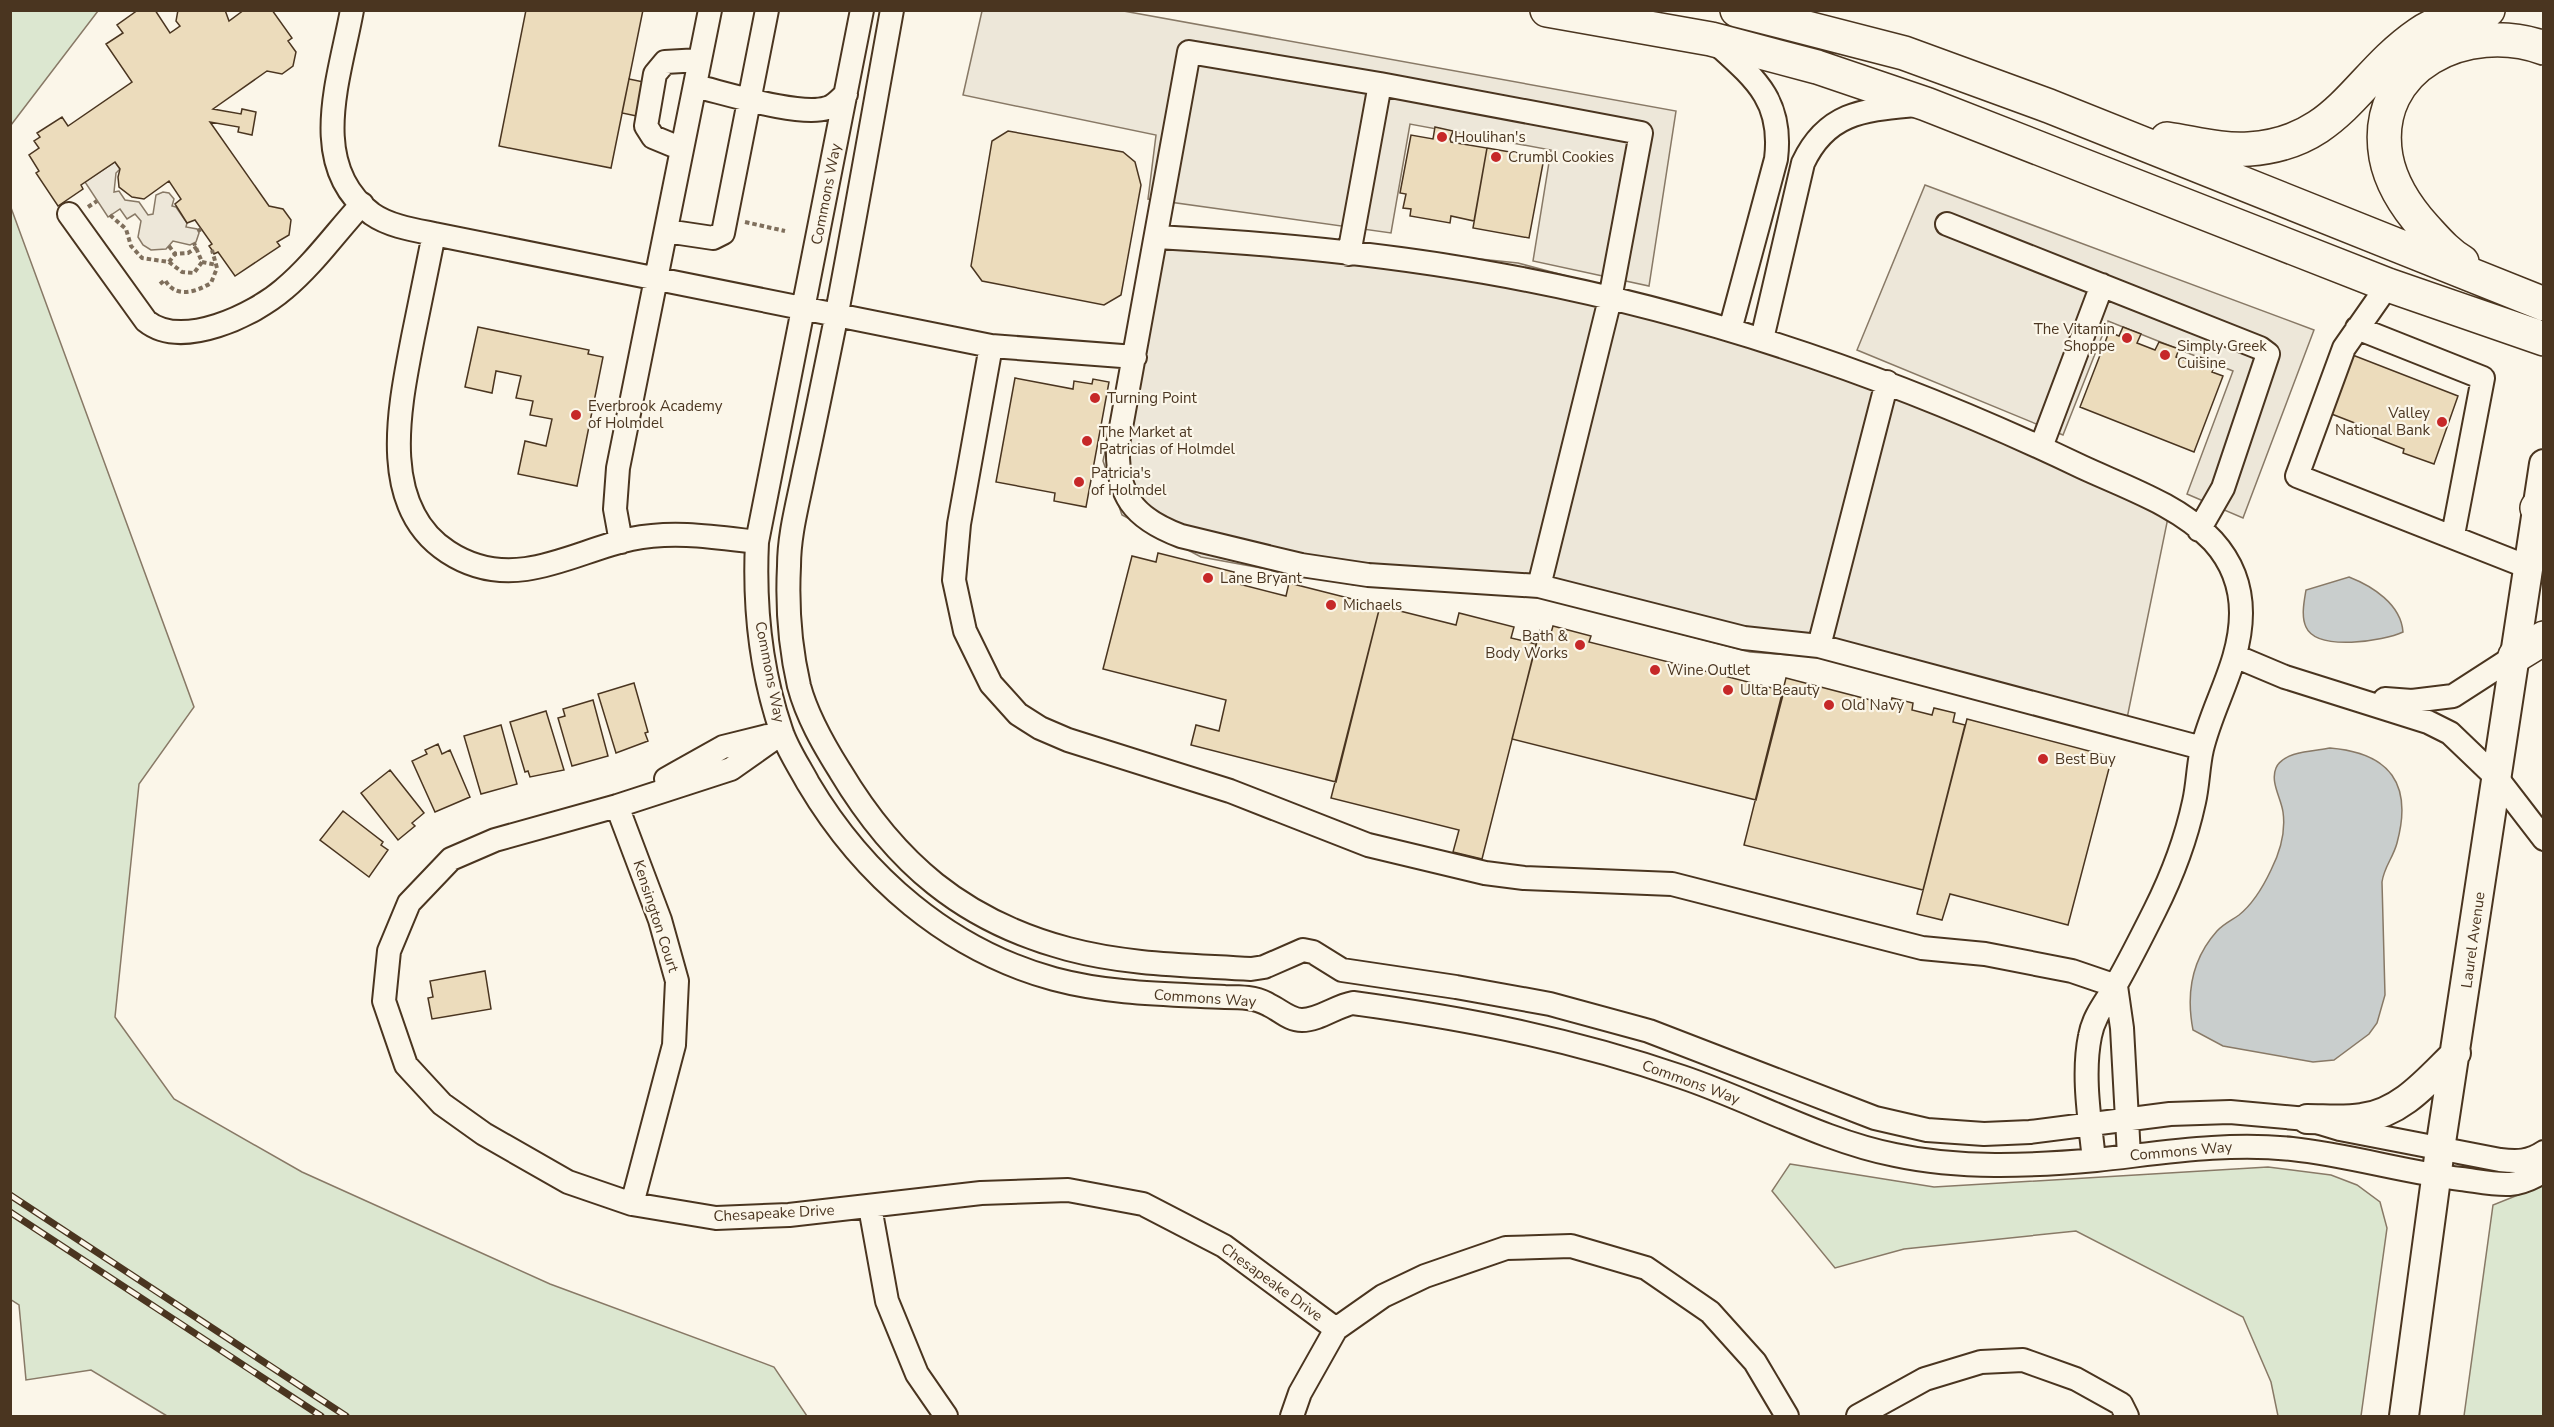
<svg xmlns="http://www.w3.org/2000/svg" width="2554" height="1427" viewBox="0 0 2554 1427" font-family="'Nunito Sans',sans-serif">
<rect width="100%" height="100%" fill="#fbf6e9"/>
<!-- green -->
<path fill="#dce7d0" stroke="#887966" stroke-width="1.5" d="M11,10l87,1 -87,114 -1,-114z
M10,205l184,502 -55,77 -24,233 59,82 128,73 248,112 224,83 33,49h-640l-76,-46 -65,10 -7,-75 -9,-6z
M1790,1164l144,23 334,-20 63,8 26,10 23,17 7,26 -26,188h-83l-7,-34 -28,-65 -167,-86 -172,18 -69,19 -63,-77z
M2543,1185v231h-79l29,-211z"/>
<!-- parking -->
<path fill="#ede7d9" stroke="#887966" stroke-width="1.5" d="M1118,10l558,101 -27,175 -116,-25 18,-111 -141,-26 -19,109 -243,-34 8,-64 -193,-40 19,-84z
M115,162l5,7 -4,4 -2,19 5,-1 6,9 14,2 9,13 5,-1 3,-19 7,-3 6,1 5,6 -2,7 4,1 11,16 -1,4 11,2 2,4 -3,9 -6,3 -17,-4 -7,8 -15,1 -8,-5 -5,-8 3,-16 -6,-7 -8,5 -7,-10 -12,8 -23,-35z
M1925,185l389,145 -71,188 -56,-24 46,-123 -125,-50 -45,114 -206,-85z
M1149,224l369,39 205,55 449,180 -49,240 -307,-81 -66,-5 -215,-56 -180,-11 -154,-28 -79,-42 -19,-54z"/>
<!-- water -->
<path fill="#c9cecd" stroke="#887966" stroke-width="1.5" d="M2349,577c23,9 52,27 54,55 -19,9 -86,20 -97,-5 -5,-11 -2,-25 0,-37z
M2330,748c60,5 83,36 67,95 -4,15 -13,24 -15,39l3,113 -8,28 -8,11 -35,26 -21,2 -90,-16 -30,-16c-7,-36 -1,-71 24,-99 6,-7 15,-11 22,-16 15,-12 24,-28 32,-45 9,-18 15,-37 12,-58 -2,-14 -13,-30 -7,-44 7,-17 39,-17 54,-20z"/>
<!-- building -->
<path fill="#ecdcbc" stroke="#4a3520" stroke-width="1.5" d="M138,10h17l15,23 10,-7 -4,-5 2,-11h47l4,11 15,-11h28l20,28 -4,3 8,11 -3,14 -11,8 -15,-3 -54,38 28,5 1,-5 14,3 -4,23 -14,-3 1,-5 -29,-5 59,84 14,3 8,11 -2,15 -12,7 3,4 -45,30 -17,-24 -4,2 -2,-4 -3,-4 3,-2 -17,-24 -8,3 -12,-19 6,-5 -12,-18 -25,18 -12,-2 -13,-10 -1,-10 2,-8 -5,-7 -34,23 2,4 -25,17 -22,-33 3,-2 -10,-16 10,-7 -5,-7 6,-4 -3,-4 25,-16 6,9 64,-44 -26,-38 17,-11 -6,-8z
M526,10h117l-32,158 -112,-22z
M629,79l34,7 -7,34 -34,-7z
M1435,127l18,4 -3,8 1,3 36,6 -13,73 -23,-5 -1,7 -40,-7 1,-7 -8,-1 3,-14 -6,-1 11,-58 22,4z
M1008,131l115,21 12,10 6,23 -20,110 -17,10 -122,-24 -11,-15 21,-125z
M1487,148l57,10 -15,80 -56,-10z
M478,327l111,23 -1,4 15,3 -26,129 -59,-12 7,-33 21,5 6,-27 -22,-4 3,-14 -17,-3 5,-22 -25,-5 -4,22 -27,-6z
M2123,327l18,7 -4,9 18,7 4,-8 20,7 -3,8 18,7 3,-8 19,7 -4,9 11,4 -29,76 -114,-45 29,-75 10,4z
M2350,354l108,42 -24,68 -31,-11 1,-4 -41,-16 2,-6 -36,-14z
M1015,378l58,11 1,-8 18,3 1,-5 16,3 -23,125 -32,-6 1,-8 -59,-11z
M1158,553l76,19 -3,10 55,14 3,-13 91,23 -44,176 -145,-37 5,-20 23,6 7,-31 -123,-31 29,-113 24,6z
M1380,606l76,19 3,-12 55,14 -3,11 25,6 -54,215 -29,-7 6,-22 -128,-32z
M1553,626l38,10 -2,6 195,49 -28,109 -244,-61 28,-109 11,3z
M1786,678l104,27 2,-7 21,5 -1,7 20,5 2,-7 21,5 -2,9 12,3 -42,165 -179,-45z
M634,683l14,49 -3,1 3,8 -32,12 -18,-59z
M593,700l15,56 -36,10 -14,-48 7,-2 -2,-7z
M546,711l18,59 -34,7 -2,-6 -3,1 -15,-50z
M1967,719l145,38 -44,168 -118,-31 -8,26 -25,-6z
M501,725l16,59 -36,10 -17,-58z
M438,744l4,10 8,-4 20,47 -35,15 -23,-51 15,-7 -2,-4z
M390,770l34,43 -12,10 3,3 -17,14 -37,-47z
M343,811l40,31 -2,3 7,5 -19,27 -49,-37z
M485,971l6,38 -59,10 -4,-21 5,-1 -3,-16z"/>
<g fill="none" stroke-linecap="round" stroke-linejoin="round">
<defs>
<path id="minor" d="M352,10c-12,67 -46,155 20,204 17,12 42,16 62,20l557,112 144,11
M862,10l-105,532c-3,63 4,129 24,188 6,19 18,36 27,53 55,93 140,167 246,196 56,15 113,15 171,18 15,0 31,0 44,8 11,5 20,15 33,15 17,0 34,-14 51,-17 116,16 218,36 329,74 69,23 141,64 213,78 65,14 135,11 201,5 66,-7 129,-18 196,-11 57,6 112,23 169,30 16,2 33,6 49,5 12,-1 23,-6 34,-13
M892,10c-19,105 -37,209 -57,313 -10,49 -20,99 -31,149 -6,31 -15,62 -15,94 -2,39 1,81 10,120 8,30 24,58 41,85 55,92 123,150 228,178 60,16 121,16 183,20l13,-2 39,-17 10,2 29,18 114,17 94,17 99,27 226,87 52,12 57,4 46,-2 140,-18 60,-2 77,7 33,10 160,31c17,2 29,2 44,-8
M1717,44c40,36 66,58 59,115l-46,171
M1380,84l261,49 -31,166 -71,287
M695,86c30,7 105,31 132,22 8,-2 13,-9 19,-14
M682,149l-29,-12 -7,-11 9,-52 10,-12 35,-2
M69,214l77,107c36,29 108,-6 138,-32 29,-24 53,-58 78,-85
M1947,224l313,124 8,6 -45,134 -24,42
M666,231l47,7 10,-5 44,-223
M434,234c-7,35 -14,69 -21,103 -13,68 -36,169 35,215 23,15 50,21 78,17 36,-5 69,-22 105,-30 42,-9 84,-2 126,3
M1157,237c109,6 220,16 327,35 207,36 408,104 598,195 43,20 97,38 131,74 19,21 28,44 28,72 0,49 -28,90 -39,136 -4,17 -4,36 -8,53 -8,37 -22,74 -39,108 -12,24 -24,48 -37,71 -10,19 -24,33 -28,55 -8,39 0,85 4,124
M1349,254l31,-170 -191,-32 -71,392c-2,51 15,74 63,92l120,29 67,10 171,11 205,52 75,8 383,102
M2388,285l-44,63 -47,128 231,91
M2357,328l126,50 -30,157
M1762,339l41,-176c24,-51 61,-53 112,-58
M991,346l-32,178 -5,56 11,51 26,53 27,30 22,14 28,12 162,51 138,54 117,28 39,5 148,6 250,64 63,6 87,17 44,15
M2041,447l61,-162
M621,542l-6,-33 3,-41 92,-458
M1819,646l68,-264
M2235,656l50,21 143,45 22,11 47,45 47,61
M2385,699l27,2 41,-5 62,-40
M782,733l-51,36 -114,37 -122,34 -44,19 -42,44 -20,48 -5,50 22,64 36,39 42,30 84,48 64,22 84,14 73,-3 192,-22 87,-3 75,14 81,42 112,83
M666,779l57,-32 44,-11
M617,806l43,114 17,61 -3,64 -42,159
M2116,986l6,42 7,128
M870,1207l17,94 30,73 29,42
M1292,1416l8,-23 36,-64 47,-33 42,-20 81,-28 65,-2 75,22 64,44 45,50 32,54
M1858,1416l67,-37 56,-17 42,-2 53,19 45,25 6,12"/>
<path id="major" d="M2307,1119c18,0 37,2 55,-1 40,-5 67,-39 94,-65
M2404,1416l36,-267 104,-685"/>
<path id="highway" d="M1547,10l164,29 106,28 109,37 462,181 156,54
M1737,10l167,43 145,53 495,198
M2167,139c27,4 55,12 82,10 90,-6 106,-71 170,-115 20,-14 45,-18 69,-24
M2462,262c-15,-9 -25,-21 -37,-34 -18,-20 -34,-44 -39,-71 -16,-92 82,-137 158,-109
M2537,508l7,13
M2515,656l29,-18"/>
</defs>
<!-- minor casing -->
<use href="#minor" stroke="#4a3520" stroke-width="26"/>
<!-- major casing -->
<use href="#major" stroke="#4a3520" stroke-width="32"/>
<!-- highway casing -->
<use href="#highway" stroke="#4a3520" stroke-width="36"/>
<!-- path -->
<path stroke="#7f6f5c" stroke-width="4" stroke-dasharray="4.5 3" stroke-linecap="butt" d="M88,207l9,-6
M110,215l16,14 5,17 11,12 27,4 13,10 12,1 8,-11 -8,-19
M745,222l40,9
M198,231l3,-2
M169,246l6,8
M169,262l6,-8 13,-1 9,-6
M202,262l15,3
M160,284l5,-4c10,18 29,13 46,3l6,-15 -5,-18"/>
<!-- minor -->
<use href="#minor" stroke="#fbf6e9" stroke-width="22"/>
<!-- major -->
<use href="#major" stroke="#fbf6e9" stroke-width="28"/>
<!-- highway -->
<use href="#highway" stroke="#fbf6e9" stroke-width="33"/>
<defs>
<path id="rail" d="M10,1195l336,221
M10,1212l311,204"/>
</defs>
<!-- rail casing -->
<use href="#rail" stroke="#4a3520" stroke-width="7"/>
<!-- rail -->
<use href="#rail" stroke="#fbf6e9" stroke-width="4.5" stroke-dasharray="14" stroke-linecap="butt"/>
</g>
<!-- markers -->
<g fill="#c62828" stroke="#fbf6e9" stroke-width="2">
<circle cx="1442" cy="137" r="6"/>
<circle cx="1496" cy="157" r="6"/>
<circle cx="2127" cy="338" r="6"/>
<circle cx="2165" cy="355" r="6"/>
<circle cx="1095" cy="398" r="6"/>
<circle cx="576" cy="415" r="6"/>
<circle cx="2442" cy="422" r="6"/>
<circle cx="1087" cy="441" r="6"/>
<circle cx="1079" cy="482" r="6"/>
<circle cx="1208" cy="578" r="6"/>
<circle cx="1331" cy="605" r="6"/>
<circle cx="1580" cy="645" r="6"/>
<circle cx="1655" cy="670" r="6"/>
<circle cx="1728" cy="690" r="6"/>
<circle cx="1829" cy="705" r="6"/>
<circle cx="2043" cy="759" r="6"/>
</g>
<g text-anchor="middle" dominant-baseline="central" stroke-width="4.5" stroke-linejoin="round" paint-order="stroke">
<!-- poi labels -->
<g font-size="15" fill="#4a3520" stroke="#fbf6e9" text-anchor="start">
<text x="1454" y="137">Houlihan's</text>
<text x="1508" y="157">Crumbl Cookies</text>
<text x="2115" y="329" text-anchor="end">The Vitamin<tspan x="2115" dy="17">Shoppe</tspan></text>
<text x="2177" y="346">Simply Greek<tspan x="2177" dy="17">Cuisine</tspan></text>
<text x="1107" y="398">Turning Point</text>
<text x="588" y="406">Everbrook Academy<tspan x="588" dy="17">of Holmdel</tspan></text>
<text x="2430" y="413" text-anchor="end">Valley<tspan x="2430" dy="17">National Bank</tspan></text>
<text x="1099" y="432">The Market at<tspan x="1099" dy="17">Patricias of Holmdel</tspan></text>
<text x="1091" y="473">Patricia's<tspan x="1091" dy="17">of Holmdel</tspan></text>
<text x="1220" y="578">Lane Bryant</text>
<text x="1343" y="605">Michaels</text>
<text x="1568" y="636" text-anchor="end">Bath &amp;<tspan x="1568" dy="17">Body Works</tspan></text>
<text x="1667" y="670">Wine Outlet</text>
<text x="1740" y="690">Ulta Beauty</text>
<text x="1841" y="705">Old Navy</text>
<text x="2055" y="759">Best Buy</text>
</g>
<!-- street labels -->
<g font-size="15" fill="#4a3520" stroke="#fbf6e9">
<text transform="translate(826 194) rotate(-79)">Commons Way</text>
<text transform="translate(770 672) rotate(79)">Commons Way</text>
<text transform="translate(656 916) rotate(72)">Kensington Court</text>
<text transform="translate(2473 940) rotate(-82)">Laurel Avenue</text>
<text transform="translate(1205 998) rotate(4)">Commons Way</text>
<text transform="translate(1691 1082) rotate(20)">Commons Way</text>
<text transform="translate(2181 1151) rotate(-5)">Commons Way</text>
<text transform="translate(774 1213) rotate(-3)">Chesapeake Drive</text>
<text transform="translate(1272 1282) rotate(36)">Chesapeake Drive</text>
</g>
</g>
<!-- border -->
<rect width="2554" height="1427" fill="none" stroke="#4a3520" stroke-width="24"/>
</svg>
